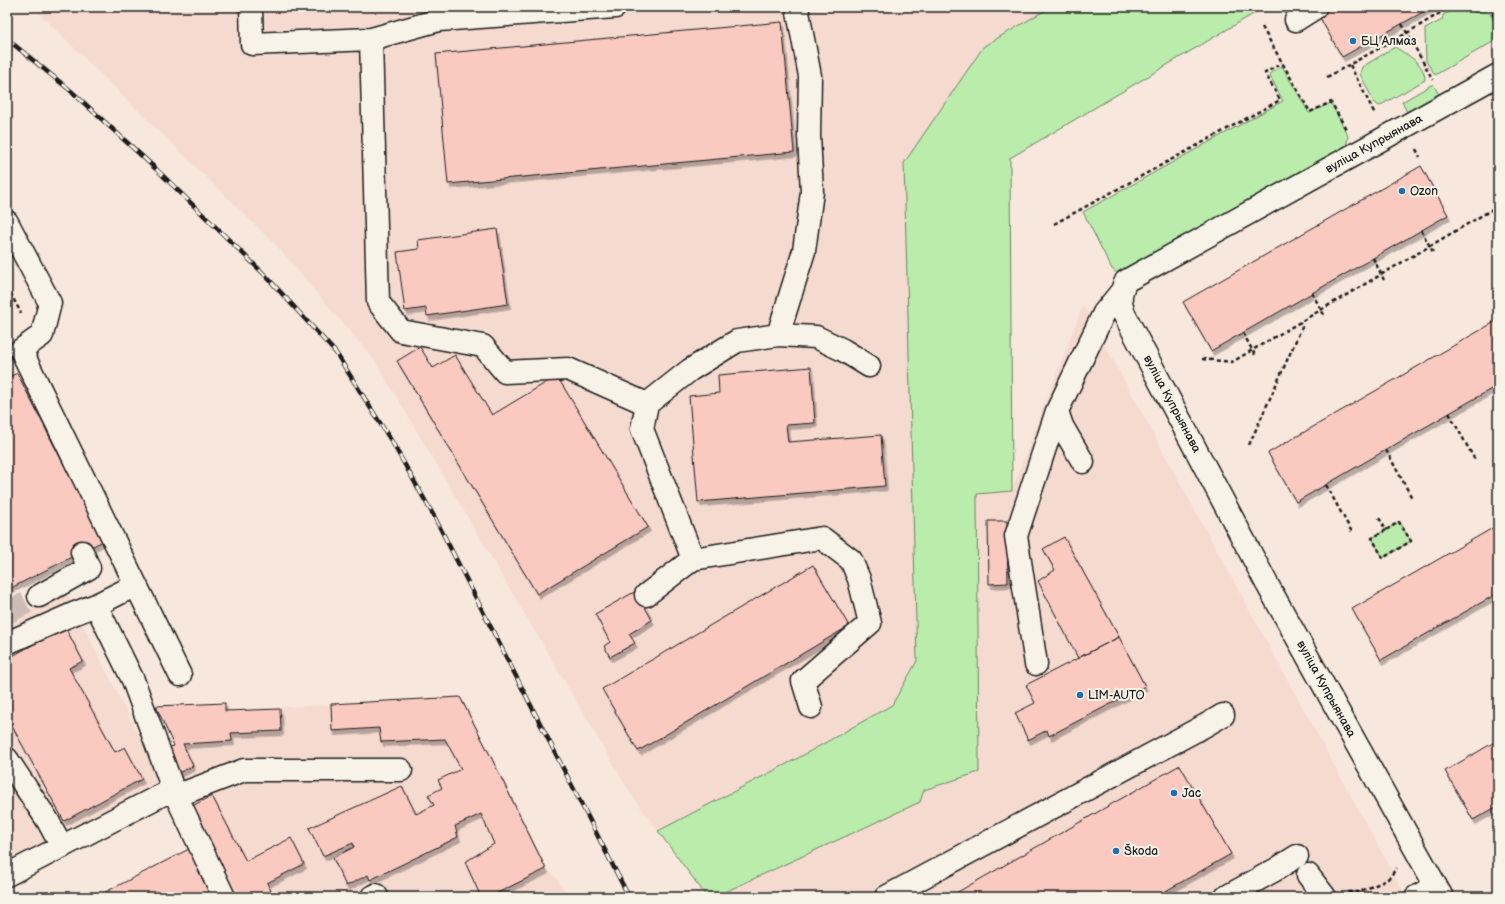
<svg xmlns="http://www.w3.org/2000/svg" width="1505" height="904" viewBox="0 0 1505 904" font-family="'Balsamiq Sans',sans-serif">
<defs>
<filter id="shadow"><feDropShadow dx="2.5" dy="4.5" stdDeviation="0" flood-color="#0004"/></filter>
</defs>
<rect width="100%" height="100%" fill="#f8e7dc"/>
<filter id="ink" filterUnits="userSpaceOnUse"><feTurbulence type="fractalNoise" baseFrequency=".025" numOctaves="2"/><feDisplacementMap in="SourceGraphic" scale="8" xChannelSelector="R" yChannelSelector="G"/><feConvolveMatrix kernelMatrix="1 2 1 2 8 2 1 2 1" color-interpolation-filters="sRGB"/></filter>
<g filter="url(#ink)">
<!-- built -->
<path fill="#f5dad0" d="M32,7h1233l-255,151 2,332 71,-185 323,592h-699l-76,-103 -255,-432 -99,-116z
M65,590l108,213 -166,85v-266z
M460,697l29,56 57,115 13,13 9,16h-332l-46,-90 -25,-58 9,-4 -18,-39 69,-3v8z"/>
<!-- green -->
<path fill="#baecac" stroke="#6b8464" d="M1051,7h214l-255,151 2,333 -35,3 2,278 -55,18 -4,12 -206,95h-7l-49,-66 140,-73 94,-53 25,-44 -13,-498 80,-117z
M1460,7h10l5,6 12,-5 11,21v10l-63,36 -9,-14 -1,-32 17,-9 1,-5z
M1395,47c12,8 30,16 30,33l-46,26 -5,-4 -14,-28 2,-7z
M1282,66l27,47 22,-10 17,33 -3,18 -221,122 -6,-2 -6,-5 -29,-57 200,-111 -14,-27z
M1433,84l9,16 -32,18 -8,-16z
M1399,522l12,19 -28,17 -11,-20z"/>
<!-- building -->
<path fill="#facac1" stroke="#1c1c1c" filter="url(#shadow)" d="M1314,7h118l-90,50z
M782,22l12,130 -346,32 -12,-130z
M1421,166l27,49 -237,136 -28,-49z
M497,229l11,75 -81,12 -1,-8 -21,3 -8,-59 22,-3 -1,-9z
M1498,320v65l-202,117 -28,-49z
M420,347l13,21 22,-13 37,60 65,-39 91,151 -111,67 -140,-233z
M811,367l4,56 -29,2 2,17 93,-7 4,51 -187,16 -9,-106 30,-3 -1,-18z
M17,373l86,168 -96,49v-212z
M988,521h19l1,62 -19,1z
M1498,525v68l-117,67 -29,-51z
M1064,537l55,100 -41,21 -40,-77 17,-11 -12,-21z
M813,565l36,61 -211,125 -36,-62z
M636,591l16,29 -23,14 6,9 -25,14 -6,-11 6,-4 -15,-28z
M65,627l18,34 -14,7 46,84 10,-5 17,32 -78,42 -57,-104v-58z
M1119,637l26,49 -96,50 -2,-6 -19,10 -13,-27 20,-10 -9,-18z
M460,697l29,56 57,116 -57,28h-8l-16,-35 29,-18 -13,-30 -26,12 3,11 -88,43 -2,-5 -22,11 -13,-28 21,-11 -1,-4 -30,13 -14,-28 93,-42 14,28 18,-9 -6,-10 14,-7 -4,-8 23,-11 -16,-30 -64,3 -2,-14 -47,3 -1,-27z
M225,703v8l55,-2 1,22 -50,2 1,8 -49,3 10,22 -17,8 -11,-25 9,-3 -18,-40z
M1498,740v66l-25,14 -28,-49z
M1180,765l51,89 -76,43h-206z
M212,796l34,65 45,-23 13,26 -37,19 7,14h-38l-46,-90z
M189,849l25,48h-118z"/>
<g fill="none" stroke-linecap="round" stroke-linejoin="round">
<!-- minor-tunnel -->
<path stroke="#ccbeb6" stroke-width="22" stroke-dasharray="22 11" stroke-linecap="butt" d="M7,613l32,-17"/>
<defs>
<path id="minor" d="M251,7l1,37 119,-5 7,263 23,29 82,15 22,26 63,-3 79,35
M1296,20l19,-12
M371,39l68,-19 176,-13
M7,222l43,81 -8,32 -21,15 115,235 -40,20 -23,9 -66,29
M778,335l26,-84 8,-59 -3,-56 1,-60 -13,-69
M1057,411l5,15 21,36
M693,559l-51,-130 5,-25 43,-34 47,-29 41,-6 38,2 27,13 26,16
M136,585l44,90
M646,595l47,-36 129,-21 29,22 8,19 11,44 -67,58 8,26
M39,596l50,-28 -7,-16
M96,605l37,75 40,109 11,4 60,-23h157
M1036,664l-20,-128 41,-125 47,-98 17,-21
M7,759l41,62 14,26
M7,875l166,-86 51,108
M1308,875l17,22
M372,897l4,-2 1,2
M886,897l320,-172 17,-10
M1226,897l49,-27 22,-14
M1416,897l20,-11
M1442,897l-175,-313 -143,-270c-4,-14 -5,-19 2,-33l372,-206"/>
</defs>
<!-- minor casing -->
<use href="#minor" stroke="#1c1c1c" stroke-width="25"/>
<!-- path -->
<path stroke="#1c1c1c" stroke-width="2.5" stroke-dasharray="4 3" stroke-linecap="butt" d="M1475,7l1,2 3,-2
M1489,7l9,17
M1402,24l31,56
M1262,27l48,85 21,-10 15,27 1,-1
M1350,65l25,49
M1327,77l80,-44 43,-26
M1416,149l4,8
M1054,224l226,-124 -15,-27 17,-10
M1421,230l12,22
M1373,258l11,22
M7,287l14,26
M1312,293l12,22
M1243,333l12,22
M1202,359l30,3 261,-153
M1449,413l26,47
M1249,445l53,-118 -2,-5
M1386,450l26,48
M1326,485l27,49
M1379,518l7,12 -14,8 11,20 28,-17 -12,-19 -13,8
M1348,892h11l28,-12 10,-12"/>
<!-- minor -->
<use href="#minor" stroke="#f7f3e8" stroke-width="22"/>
<defs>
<path id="rail" d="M7,39l64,52 85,78 109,106 71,78 56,89 43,76 194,379"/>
</defs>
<!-- rail casing -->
<use href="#rail" stroke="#1c1c1c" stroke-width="4.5"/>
<!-- rail -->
<use href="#rail" stroke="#f7f3e8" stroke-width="3" stroke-dasharray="9" stroke-linecap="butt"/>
</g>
</g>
<!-- markers -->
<g fill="#1f6fb2" stroke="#f7f3e8" stroke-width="1.5">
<circle cx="1353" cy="41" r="4"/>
<circle cx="1402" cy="191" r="4"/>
<circle cx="1080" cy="695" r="4"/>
<circle cx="1174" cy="793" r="4"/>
<circle cx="1116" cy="851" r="4"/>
</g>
<g text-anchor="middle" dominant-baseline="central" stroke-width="4" stroke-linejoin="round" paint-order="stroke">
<!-- poi labels -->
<g font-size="12" fill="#1c1c1c" stroke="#f7f3e8" text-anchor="start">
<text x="1361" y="41">БЦ Алмаз</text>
<text x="1410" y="191">Ozon</text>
<text x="1088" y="695">LIM-AUTO</text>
<text x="1182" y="793">Jac</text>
<text x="1124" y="851">Škoda</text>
</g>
<!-- street labels -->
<g font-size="12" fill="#1c1c1c" stroke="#f7f3e8">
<text transform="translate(1374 144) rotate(-29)">вуліца Купрыянава</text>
<text transform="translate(1172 404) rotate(62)">вуліца Купрыянава</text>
<text transform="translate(1326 689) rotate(61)">вуліца Купрыянава</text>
</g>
</g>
<!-- margin -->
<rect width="1505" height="904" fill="none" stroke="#f7f3e8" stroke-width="24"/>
<rect x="12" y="12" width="1481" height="880" fill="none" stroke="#1c1c1c" stroke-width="1.5" filter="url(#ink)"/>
</svg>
